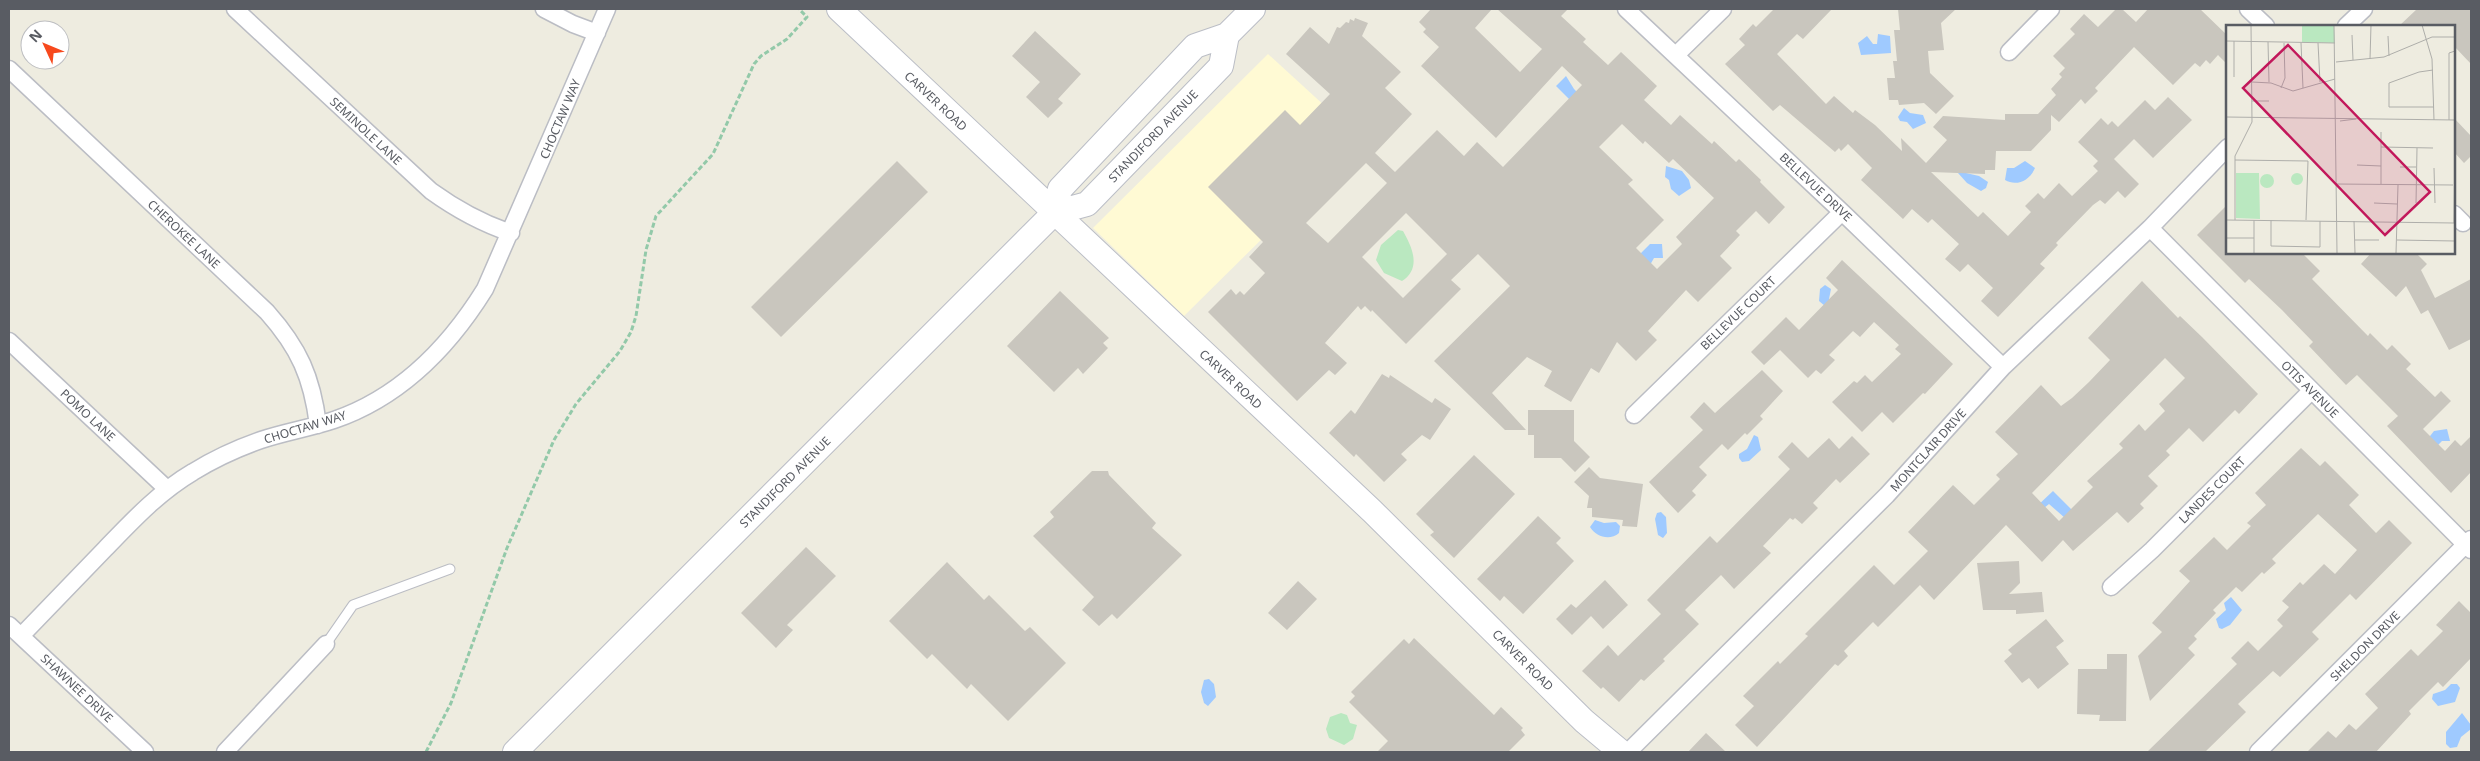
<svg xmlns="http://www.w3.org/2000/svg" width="2480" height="761" viewBox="0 0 2480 761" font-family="'Noto Sans',sans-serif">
<rect width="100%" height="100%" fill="#eeece0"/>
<!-- commercial -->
<path fill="#fffad4" d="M1268,54l94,86 -178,176 -91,-88z"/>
<!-- green -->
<path fill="#bae8c0" d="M1398,230l5,1c9,16 19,37 -1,50l-18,-8 -8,-13 5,-15z
M1341,713l6,2 3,8 7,2 -4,14 -9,6 -15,-7 -3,-9 4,-12z"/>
<!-- water -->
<path fill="#9fcaff" d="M1878,34l12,2 1,17 -30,2 -3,-12 9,-7 6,8h4z
M1566,76l8,13 10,10 -7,8 -21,-21z
M1904,108l6,5 13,2 3,8 -13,6 -6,-7 -7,-1 -2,-4z
M2025,161l10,7c-5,12 -18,19 -30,12l2,-12h7z
M1666,166l16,5 7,9 2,8 -12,8 -8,-7 -2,-9 -4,-3z
M1965,167l1,6 13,3 9,6 -2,6 -5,3 -14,-8 -9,-10z
M1650,244h12l1,14h-9l-4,7 -14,-7z
M1825,285l6,4 -2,10 3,4 -7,3 -6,-5 1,-12z
M2447,429l3,12h-8l-10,10 -9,-6 11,-14z
M1754,435l4,2 3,13 -12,11 -7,1 -3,-4v-4l8,-5z
M2053,491l20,20 -8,7 -16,-14 -10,8 -4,-4z
M1661,512l5,5 1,16 -4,5 -5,-3 -3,-16 2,-6z
M1595,520l9,3 12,-1 4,4 -1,7c-9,8 -23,4 -29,-6z
M2231,597l11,13 -12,15 -8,4 -3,-1 -3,-9 10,-9 -2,-7z
M1209,679l5,5 2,13 -8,9 -4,-3 -3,-11 3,-12z
M2451,684h6l3,4 -5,14 -17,4 -6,-7 1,-5 12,-4z
M2462,713l9,12v4l-10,8 -4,10 -7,1 -4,-4v-12z"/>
<!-- building -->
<path fill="#c9c6be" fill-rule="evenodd" d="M1431,9h61l-17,19 45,44 22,-23 -45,-40h71l-7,7 25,23 -3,3 25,23 13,-13 36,34 -13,14 27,25 9,-10 32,29 2,-3 22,21 3,-3 22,21 -1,2 25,25 -16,17 -13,-13 -20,20 4,4 -20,21 12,12 -34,34 -12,-12 -38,41 9,9 -21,21 -19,-19 -18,31 -8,-5 -20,34 -27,-16 8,-15 -25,-14 -35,36 34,37h-21l-71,-69 76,-75 -32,-32 -27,26 10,9 -55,55 -34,-34 -1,2 -6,-6 -4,4 -3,-4 -33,37 22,20 -12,12 -6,-5 -32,31 -89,-89 23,-23 5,6 4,-4 4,4 21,-22 -16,-16 14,-15 -55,-55 77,-77 15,15 30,-31 -44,-40 24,-27 19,17 8,-17 3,1 6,-6 3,1 1,-4 4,2 1,-3 13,5 -6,13 39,36 -16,16 27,26 -37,39 20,19 42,-42 27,26 13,-14 26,25 79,-82 -20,-19 -66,72 -75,-72 18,-19 -16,-15 3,-3 -7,-7zM1622,124l21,20 2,-3 24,22 4,-4 41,39 -38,39 6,7 -25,25 -21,-21 28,-28 -36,-36 5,-4 -34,-33zM1366,163l21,20 -59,60 -22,-20zM1406,213l41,41 -44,44 -41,-41z
M1774,9h58l-29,30 -6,-5 -20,20 49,50 8,-8 19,17 2,-3 20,15 27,26 -1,-13 25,25 21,-23 -14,-13 10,-11 62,4v-6h33l18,-19 -5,-6 11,-12 -3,-3 6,-6 -12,-12 22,-22 -5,-5 14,-15 14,13 18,-18h6l14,13 12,-13h52l28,27v29l-10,-10 -8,9 -4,-4 -6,7 -5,-4 -22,22 -39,-38 -39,41 3,3 -13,13 -4,-5 -22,23 -8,-7v15l-20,21h-35l-1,19h-10v4l-54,-2 47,45 5,-5 25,24 23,-24 -6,-6 13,-13 6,6 15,-16 13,13 26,-25 -5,-5 5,-5 -20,-19 23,-24 7,7 4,-4 6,6 27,-27 10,10 13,-13 24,23 -39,38 -19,-19 -20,20 25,25 -14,14 -7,-7 -13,13 -5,-4 -7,5 -37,38 2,2 -18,19 5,4 -47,49 -17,-16 12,-13 -25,-24 -8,8 -15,-13 14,-15 -27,-25 -4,4 -16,-14 -9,10 -42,-39 11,-12 -24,-24 -7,7 -2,-3 -4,4 -55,-47 -7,6 -48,-47 20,-19 -6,-6 14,-15 3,3z
M1898,9h58l-15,14 3,27 -16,1 2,22 24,23 -18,18 -12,-11 -25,2 -1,-5h-9l-2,-22h8l-2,-17h4l-3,-31h6z
M2417,9h54v55l-17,-18v-20h-55z
M1035,31l46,43 -23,25 5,4 -15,15 -22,-21 14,-15 -28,-26z
M2454,118l17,18v20l-7,7 -10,-11z
M897,161l31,31 -147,145 -30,-30z
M2228,204v48h73l19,19 -8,8 56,57 2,-3 17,17 5,-5 19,19 -5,5 29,28 6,-6 10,10 -28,28 22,22 10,-11 6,6 10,-10v36l-20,21 -64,-67 11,-10 -41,-41 -11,10 -37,-39 4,-4 -31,-32 -33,-31 -4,4 -48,-48z
M2372,252h43l12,12 -6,6 14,28 36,-19v60l-22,11 -21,-40 -7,4 -15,-28 -10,11 -35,-33z
M1842,260l111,104 -28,30 -2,-1 -30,30 -11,-11 -20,20 -30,-30 22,-21 3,2 8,-8 7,7 29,-28 -6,-5 4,-4 -25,-23 -14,15 -7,-6 -24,24 6,5 -14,14 -5,-4 -8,8 -28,-28 -16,15 -13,-13 35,-35 13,13 39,-40 -12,-12z
M2142,281l36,37 2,-2 22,21 56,57 -19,20 -4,-4 -32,32 -14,-14 -23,23 4,4 -22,21 10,10 -18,18 4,4 -16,15 -11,-11 -44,39 -10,-11 -21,22 -36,-37 -72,75 -14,-15 -42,42 -5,-5 -29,29 4,5 -10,10 -3,-2 -78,83 -22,-22 19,-19 -11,-10 35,-35 2,3 28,-28 -3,-2 69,-69 20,20 34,-34 -20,-19 45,-47 21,20 26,-26 -4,-4 22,-21 -23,-22 46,-47 20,21 11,-8 17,-16 21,-22 -22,-22zM2165,358l20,20 -26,26 6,7 -20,20 -6,-7 -20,20 4,4 -36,33 6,6 -34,34 -27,-28z
M1060,291l49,47 -6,5 5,5 -25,26 -5,-6 -24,24 -47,-46z
M1762,370l21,21 -23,25 3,3 -16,16 -2,-2 -17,17 -6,-6 -23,23 8,8 -15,16 4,4 -18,18 -29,-31 54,-52 -13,-13 14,-15 11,11z
M1382,374l7,4 1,-3 42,28 3,-5 16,11 -21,31 -8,-5 -21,19 6,6 -23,22 -28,-28 -2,3 -25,-24 22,-23 4,4z
M1528,410h46v31l16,16 -15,15 -14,-14h-27v-23h-6z
M1852,436l18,18 -30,29 -4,-4 -23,24 5,5 -16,16 -7,-6 -2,2 -3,-2 -27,28 8,7 -37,36 -13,-14 -36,35 14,14 -36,35 2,2 -21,20 -3,-2 -22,23 -16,-15 -2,2 -19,-18 26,-26 10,11 43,-42 -14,-14 63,-64 7,7 73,-74 -12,-12 14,-15 16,16 21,-20 10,11z
M2301,448l19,18 5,-5 34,34 -10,10 27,28 13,-13 23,23 -56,57 -6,-6 -38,38 7,7 -39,38 -7,-6 -35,33 8,8 -41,40h-58l90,-88 -6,-6 17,-17 10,10 25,-25 -6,-6 12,-13 -7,-6 18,-19 3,3 21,-21 11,10 22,-24 -39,-36 -46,45 4,4 -12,11 -2,-2 -20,20 -6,-5 -23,23 3,3 -22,23 3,3 -9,9 7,7 -45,46 -12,-45 24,-24 -10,-9 38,-42 -11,-10 35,-34 13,13 24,-24 -4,-3 19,-18 -11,-12z
M1474,455l41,39 -61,64 -24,-23 4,-3 -18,-18z
M1589,467l11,11 43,6 -6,43 -15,-1 1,-6 -31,-3v-9h-5l2,-12 -15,-14z
M1092,471h16l1,4 47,48 -4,5 30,27 -65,64 -5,-5 -13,12 -17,-16 12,-13 -61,-61 21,-19 -4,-5z
M1538,516l23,22 -5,5 18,18 -51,53 -19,-18 -4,5 -23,-22z
M806,547l30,29 -49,49 6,5 -17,18 -35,-35z
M2019,561l1,22 -11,11 33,-2 2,20 -28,2v-4h-33l-6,-47z
M947,562l37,38 5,-5 36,36 5,-4 36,36 -58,58 -37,-37 -4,5 -35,-35 -5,5 -38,-38z
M1605,580l23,25 -25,24 -12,-13 -19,19 -16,-16 15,-15 5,4z
M1298,581l19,18 -30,31 -19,-17z
M2459,601l12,12v45l-28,29 -5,-5 -29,29 2,3 -35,38h-69l21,-21 8,7 13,-14 7,6 22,-22 -13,-14 46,-45 7,7 25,-25 -7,-6z
M2046,619l18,22 -8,6 13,17 -31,25 -9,-11 -7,5 -18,-22 8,-7 -4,-4z
M1414,638l80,77 7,-8 22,21 -2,2 4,5 -17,17h-131l11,-11 -39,-39 6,-6 -4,-4 53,-53 5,5z
M2107,654h20l-1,67h-27l1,-6 -23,-1 1,-45h29z
M1706,733l20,19h-38z"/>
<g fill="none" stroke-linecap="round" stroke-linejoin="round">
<defs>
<path id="lane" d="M326,644l27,-39 97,-36"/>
<path id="street" d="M235,9l196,182c25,18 50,32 80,42
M544,9l29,15 24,9
M1626,9l216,203 161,155
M2248,9l18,17
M2346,26l18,-17
M2009,52l42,-43
M1676,55l47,-46
M9,69l258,243c32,36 45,65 51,113
M2454,214l9,9
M2150,228l321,322
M9,341l158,148
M1634,415l208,-203
M2111,587l41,-37 159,-159
M9,625l136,127
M21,636c28,-29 56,-58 84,-87 27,-28 54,-57 88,-77 21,-13 45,-24 68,-32 24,-8 49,-12 73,-20 67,-23 115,-73 151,-131l122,-280
M225,752l101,-108
M1628,752l259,-257 116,-128 147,-139 78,-81
M2258,752l213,-213"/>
<path id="secondary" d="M839,9l533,502 212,210 37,31
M1054,213l6,-24 135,-143 32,-11 26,-26
M515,752l539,-539 33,-9 134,-138 6,-31"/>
</defs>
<!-- lane casing -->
<use href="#lane" stroke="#bbbdc4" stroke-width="11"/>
<!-- street casing -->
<use href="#street" stroke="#bbbdc4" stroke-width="19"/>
<!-- secondary casing -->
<use href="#secondary" stroke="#bbbec6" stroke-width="26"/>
<!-- path -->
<path stroke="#93c9a9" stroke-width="3" stroke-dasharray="5 2.5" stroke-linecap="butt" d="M426,752l25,-49 56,-155 47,-108 22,-36 44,-53 11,-19 5,-16 10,-66 10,-34 57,-62 41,-90 7,-8 26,-17 20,-22 -8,-8"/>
<!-- lane -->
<use href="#lane" stroke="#fff" stroke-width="9"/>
<!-- street -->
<use href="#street" stroke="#fff" stroke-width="16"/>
<!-- secondary -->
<use href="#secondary" stroke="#fff" stroke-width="24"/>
</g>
<g text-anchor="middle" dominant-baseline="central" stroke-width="4" stroke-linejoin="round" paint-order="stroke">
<!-- street labels -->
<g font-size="12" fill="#595c63" stroke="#fff">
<text transform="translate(936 101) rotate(43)">CARVER ROAD</text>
<text transform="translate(560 119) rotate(-67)">CHOCTAW WAY</text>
<text transform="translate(366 131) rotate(43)">SEMINOLE LANE</text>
<text transform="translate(1153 136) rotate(-46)">STANDIFORD AVENUE</text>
<text transform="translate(1816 187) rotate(43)">BELLEVUE DRIVE</text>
<text transform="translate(184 234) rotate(43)">CHEROKEE LANE</text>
<text transform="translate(1738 313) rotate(-44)">BELLEVUE COURT</text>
<text transform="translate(1231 379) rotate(43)">CARVER ROAD</text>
<text transform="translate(2310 389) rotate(45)">OTIS AVENUE</text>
<text transform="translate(88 415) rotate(43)">POMO LANE</text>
<text transform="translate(305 427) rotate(-17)">CHOCTAW WAY</text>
<text transform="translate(1928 450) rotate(-48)">MONTCLAIR DRIVE</text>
<text transform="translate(785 482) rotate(-45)">STANDIFORD AVENUE</text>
<text transform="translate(2212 490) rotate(-45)">LANDES COURT</text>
<text transform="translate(2365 646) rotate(-45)">SHELDON DRIVE</text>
<text transform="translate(1523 660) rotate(45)">CARVER ROAD</text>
<text transform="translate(77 688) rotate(43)">SHAWNEE DRIVE</text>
</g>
</g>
<!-- overview -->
<g transform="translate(2226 25)">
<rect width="229" height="229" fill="#eeece0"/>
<path d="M76,0h32l1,18 -33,-1zM65 154a6 6 0 1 1 12 0a6 6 0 1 1-12 0ZM10,148h23l1,46 -24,-1zM34 156a7 7 0 1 1 14 0a7 7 0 1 1-14 0Z" fill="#bae8c0"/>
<path fill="none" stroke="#aeaeaa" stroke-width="1" d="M108,0l3,228M196,0l10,34 2,61M126,10l1,25M162,11l1,20M0,16l109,2M8,16v36M42,17l1,40M75,18l2,45M92,18l2,39M144,34l1,-34M110,37l48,-5 48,-20h23M207,45l-14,2 -30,11v24h45M26,57l19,1 22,8 42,-12M55,63l4,-10 -1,-35M26,76h17M0,92l229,3M223,95v-67l6,-2M114,96l16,-2M155,107v52M155,122l52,1M9,135l73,1 -2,59M131,140l24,1M174,142h16M208,143l1,35M110,159l117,1M148,178l23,1M190,178l1,-55M0,195l228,3 1,-73M9,195v-64l17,-34 -1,-97M28,195v33M45,195v26l49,1v-26M128,196l1,32M0,213h28M129,215h24M171,215l58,1M170,228l2,-68"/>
<path fill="#c2185b" fill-opacity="0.15" stroke="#c2185b" stroke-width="2.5" d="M62,20l142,147 -45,43 -142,-147z"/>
<rect width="229" height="229" fill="none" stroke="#595c63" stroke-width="2.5"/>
</g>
<!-- border -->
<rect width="2480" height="761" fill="none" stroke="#595c63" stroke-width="20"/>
<!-- north arrow -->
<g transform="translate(45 45) rotate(314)"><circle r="24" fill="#ffffff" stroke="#bdbec1"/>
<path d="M0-4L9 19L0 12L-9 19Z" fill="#f7491d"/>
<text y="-8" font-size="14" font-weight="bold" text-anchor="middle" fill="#595c63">N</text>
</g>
</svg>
